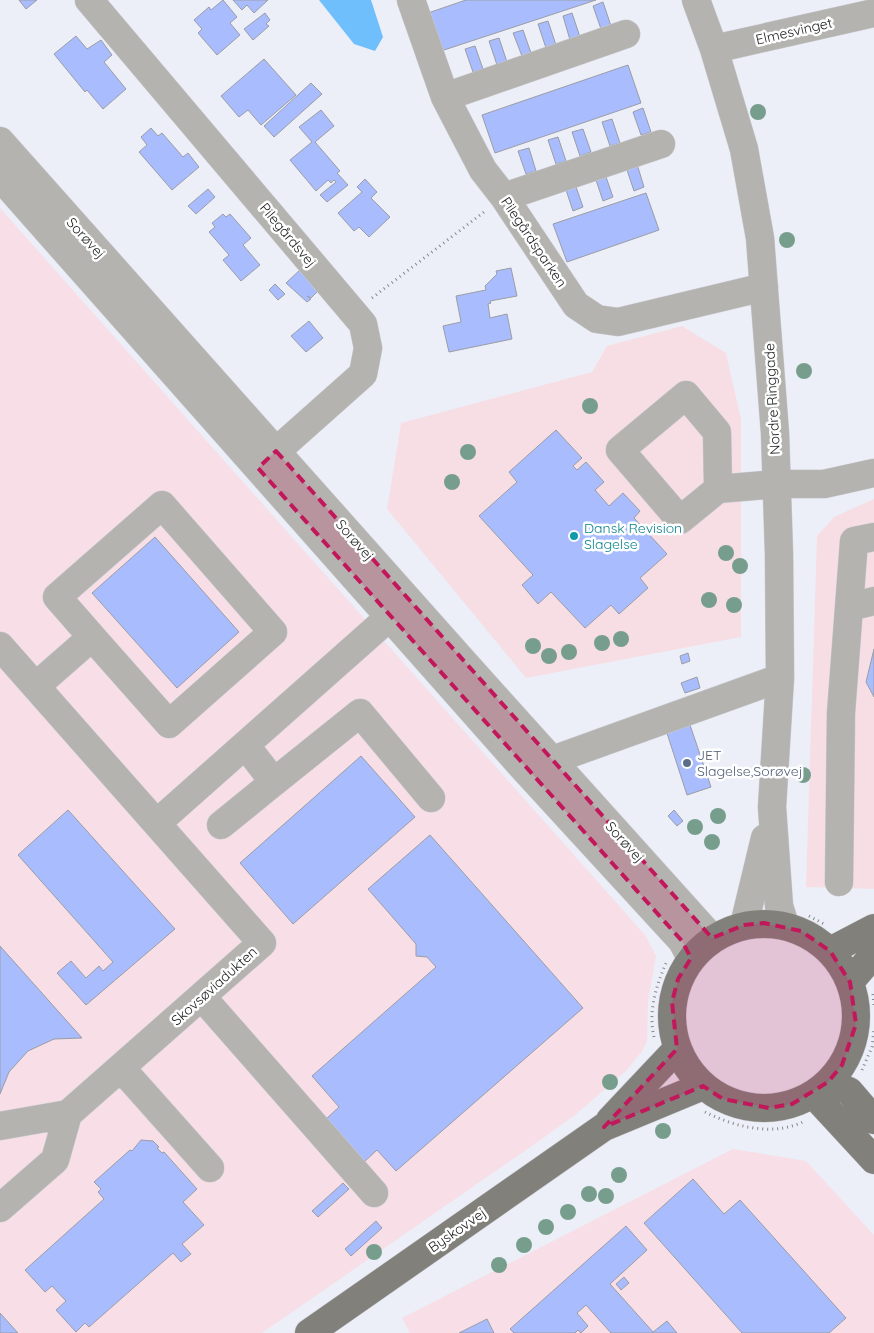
<svg xmlns="http://www.w3.org/2000/svg" width="874" height="1333" viewBox="0 0 874 1333" font-family="Quicksand,sans-serif">
<rect width="100%" height="100%" fill="#eceff7"/>
<!-- commercial -->
<path fill="#f7dee5" d="M682,326l44,27 15,66v218l-215,41 -139,-169 14,-86 191,-51 15,-26z
M874,499v390l-68,-2 11,-351 17,-19z"/>
<!-- industrial -->
<path fill="#f7dee7" d="M0,208l645,727 11,21 -8,45 -1,40 -4,9 -17,21 -51,44 -36,26 -277,192h-262z
M733,1149l73,12 68,74v98h-464l-8,-15z"/>
<!-- water -->
<path fill="#6fbffd" d="M319,0h52l12,37 -8,14 -21,-7z"/>
<!-- building -->
<path fill="#a8bcfe" stroke="#9b9da5" d="M19,0h18l-11,9z
M223,0l14,17 -7,6 10,12 -23,20 -19,-22 4,-4 -8,-9 15,-13 2,3z
M233,0h35l-14,13 -7,-8 -5,5z
M466,0h130l-155,51 -13,-38z
M603,2l8,24 -10,3 -8,-23z
M265,13l5,7 -4,4 3,2 -16,14 -9,-11z
M572,13l8,24 -10,3 -7,-24z
M548,21l8,24 -10,3 -8,-24z
M523,30l8,23 -9,3 -9,-23z
M76,36l11,13 14,-9 11,15 -8,7 22,27 -23,20 -16,-19 -2,2 -31,-38z
M499,38l8,24 -10,3 -8,-24z
M475,46l8,23 -10,3 -8,-23z
M264,59l32,36 -35,30 -13,-15 -9,7 -18,-21z
M628,65l13,38 -146,50 -13,-38z
M311,83l11,11 -48,43 -10,-11z
M643,108l8,24 -10,3 -8,-23z
M321,110l13,16 -19,16 25,29 -3,2 11,12 -21,17 -7,-7 16,-13 -2,-2 -3,3 -3,-3 -12,11 -26,-31 22,-18 -13,-15z
M612,119l8,24 -10,3 -8,-24z
M151,128l7,8 4,-3 21,24 5,-4 11,14 -27,23 -33,-38 8,-7 -6,-8z
M583,129l8,23 -11,4 -8,-24z
M558,137l8,24 -10,3 -8,-24z
M529,148l7,23 -10,3 -8,-23z
M637,164l7,23 -10,4 -8,-24z
M605,174l8,23 -10,4 -8,-24z
M365,179l12,13 -6,6 19,19 -21,20 -10,-10 -5,4 -16,-18 24,-21 -5,-5z
M575,184l8,23 -10,4 -8,-24z
M208,189l7,8 -19,17 -8,-8z
M646,193l13,37 -92,32 -14,-38z
M223,214l3,3 4,-3 21,24 -8,7 17,20 -19,16 -18,-21 6,-5 -20,-23 6,-5 -3,-4z
M511,268l6,28 -27,5 1,2 -3,1 2,14 17,-4 5,25 -63,13 -6,-26 18,-4 -5,-26 30,-6 -1,-4 12,-12 -1,-3z
M301,269l19,20 -9,9 -4,-2 4,3 -4,3 -21,-19z
M275,284l10,10 -7,6 -9,-10z
M309,321l14,17 -17,14 -15,-16z
M556,430l26,28 -9,8 4,4 9,-8 18,20 -9,8 14,16 14,-13 17,18 -6,7 33,36 -27,24 8,10 -29,26 -8,-9 -26,23 -34,-36 -13,12 -16,-19 11,-10 -54,-59 38,-34 -8,-10z
M155,537l84,95 -62,56 -85,-95z
M874,649v48l-8,-15z
M688,653l2,8 -8,3 -2,-8z
M697,677l3,11 -15,5 -4,-10z
M688,719l23,68 -24,8 -22,-68z
M361,756l54,61 -122,107 -53,-61z
M68,810l107,119 -89,76 -29,-32 14,-12 15,17 13,-12 4,5 10,-9 -95,-107z
M674,810l9,11 -6,5 -9,-10z
M430,835l153,173 -187,163 -19,-21 -13,12 -38,-43 13,-12 -27,-31 124,-109 -9,-10 -11,-1v-12l-48,-55z
M0,946l82,92 -28,1 -26,12 -19,21 -9,22z
M141,1140l12,1 6,6 -2,1 5,5 2,-1 33,37 -14,13 21,23 -22,19 9,10 -10,8 -8,-9 -84,74 -4,-4 -9,9 -20,-22 10,-9 -14,-15 -7,6 -20,-22 79,-71 -6,-7 3,-3 -7,-7 36,-32 2,1z
M693,1179l31,35 16,-14 106,118 -17,15h-87l-98,-110z
M343,1183l6,6 -31,28 -6,-6z
M376,1221l6,7 -31,28 -6,-7z
M626,1226l21,24 -37,34 43,48 14,-11 10,12h-66l-25,-28 -9,8 11,13 -7,7 -3,-3 -3,3h-61l-4,-4z
M624,1277l5,6 -8,7 -5,-6z
M0,1313l18,20h-18z
M487,1319l7,14h-35z"/>
<g fill="none" stroke-linecap="round" stroke-linejoin="round">
<defs>
<path id="minor" d="M89,0l274,324 5,24 -5,26 -100,89
M411,0l34,97 38,73 21,27 72,108 21,14 21,3 146,-35
M696,0l18,49 30,100 16,89 15,195 4,121 1,124 -8,129 7,99 6,19
M714,49l160,-36
M445,97l181,-63
M0,141l460,517 252,280
M0,177l525,593 157,171 9,17
M504,197l157,-53
M718,489l-1,-57 -31,-37 -66,55 60,70 38,-31 59,-5h47l50,-11
M849,607l25,-6
M0,646l262,297 -194,171
M36,686l56,-49 77,87 104,-92 -111,-127 -105,92 35,40
M246,746l28,36 86,-69 71,85
M536,766l244,-88
M157,823l246,-218
M221,825l53,-43
M839,882l2,-169 13,-172 20,-4
M744,925l21,-87
M202,997l172,196
M121,1068l89,100
M0,1126l68,-12
M0,1208l55,-48 13,-46"/>
<path id="major" d="M672 1016a92 92 0 1 1 184 0a92 92 0 1 1-184 0Z
M830,951l44,-23
M850,982l24,-28
M828,1082l21,9 25,29
M813,1094l61,66
M610,1120l67,-71
M309,1333l295,-206 99,-41"/>
</defs>
<!-- minor casing -->
<use href="#minor" stroke="#cbcdd4" stroke-width="29"/>
<!-- major casing -->
<use href="#major" stroke="#cbcdd4" stroke-width="29"/>
<!-- path -->
<path stroke="#86888d" stroke-width="3" stroke-dasharray="1 4" stroke-linecap="butt" d="M372,298l112,-86
M809,916l17,9
M873,994l1,11
M654,1037c-6,-25 2,-51 12,-74
M862,1070l10,-23 2,-17
M705,1112c30,15 68,25 100,9"/>
<!-- minor -->
<use href="#minor" stroke="#b4b3af" stroke-width="28"/>
<!-- major -->
<use href="#major" stroke="#82807a" stroke-width="28"/>
</g>
<!-- trees -->
<g fill="#779e8d">
<circle cx="758" cy="112" r="8"/>
<circle cx="787" cy="240" r="8"/>
<circle cx="804" cy="371" r="8"/>
<circle cx="590" cy="406" r="8"/>
<circle cx="468" cy="452" r="8"/>
<circle cx="452" cy="482" r="8"/>
<circle cx="726" cy="553" r="8"/>
<circle cx="740" cy="566" r="8"/>
<circle cx="709" cy="600" r="8"/>
<circle cx="734" cy="605" r="8"/>
<circle cx="621" cy="639" r="8"/>
<circle cx="602" cy="643" r="8"/>
<circle cx="533" cy="646" r="8"/>
<circle cx="569" cy="652" r="8"/>
<circle cx="549" cy="656" r="8"/>
<circle cx="803" cy="775" r="8"/>
<circle cx="718" cy="816" r="8"/>
<circle cx="695" cy="827" r="8"/>
<circle cx="712" cy="842" r="8"/>
<circle cx="610" cy="1082" r="8"/>
<circle cx="663" cy="1131" r="8"/>
<circle cx="619" cy="1175" r="8"/>
<circle cx="589" cy="1194" r="8"/>
<circle cx="606" cy="1196" r="8"/>
<circle cx="568" cy="1212" r="8"/>
<circle cx="546" cy="1227" r="8"/>
<circle cx="524" cy="1245" r="8"/>
<circle cx="374" cy="1252" r="8"/>
<circle cx="499" cy="1265" r="8"/>
</g>
<!-- marked area -->
<path fill="#c2185b" fill-opacity="0.2" stroke="#c2185b" stroke-width="4" stroke-dasharray="10 6" stroke-linejoin="round" d="M276,451l436,487 32,-13 20,-2 37,8 29,20 20,31 6,42 -14,41 -14,17 -36,22 -23,4 -46,-9 -20,-13 -99,41 73,-78 -5,-47 6,-23 13,-21 -9,-17 -424,-473z"/>
<!-- markers -->
<circle fill="#0f9aa8" stroke="#fff" stroke-width="2" cx="574" cy="536" r="5"/>
<circle fill="#5c6f8a" stroke="#fff" stroke-width="2" cx="687" cy="763" r="5"/>
<g text-anchor="middle" dominant-baseline="central" stroke-width="5" stroke-linejoin="round" paint-order="stroke">
<!-- street labels -->
<g font-size="14" fill="#1b1c1e" stroke="#fff">
<text transform="translate(794 31) rotate(-13)">Elmesvinget</text>
<text transform="translate(288 235) rotate(50)">Pilegårdsvej</text>
<text transform="translate(86 238) rotate(48)">Sorøvej</text>
<text transform="translate(534 242) rotate(56)">Pilegårdsparken</text>
<text transform="translate(772 399) rotate(-93)">Nordre Ringgade</text>
<text transform="translate(355 540) rotate(49)">Sorøvej</text>
<text transform="translate(625 842) rotate(48)">Sorøvej</text>
<text transform="translate(214 986) rotate(-42)">Skovsøviadukten</text>
<text transform="translate(457 1230) rotate(-35)">Byskovvej</text>
</g>
<!-- culture labels -->
<g font-size="14" fill="#0d838f" stroke="#fff" text-anchor="start">
<text x="584" y="528">Dansk Revision<tspan x="584" dy="16">Slagelse</tspan></text>
</g>
<!-- service labels -->
<g font-size="14" fill="#4e5e75" stroke="#fff" text-anchor="start">
<text x="697" y="755">JET<tspan x="697" dy="16">Slagelse,Sorøvej</tspan></text>
</g>
</g>
</svg>
